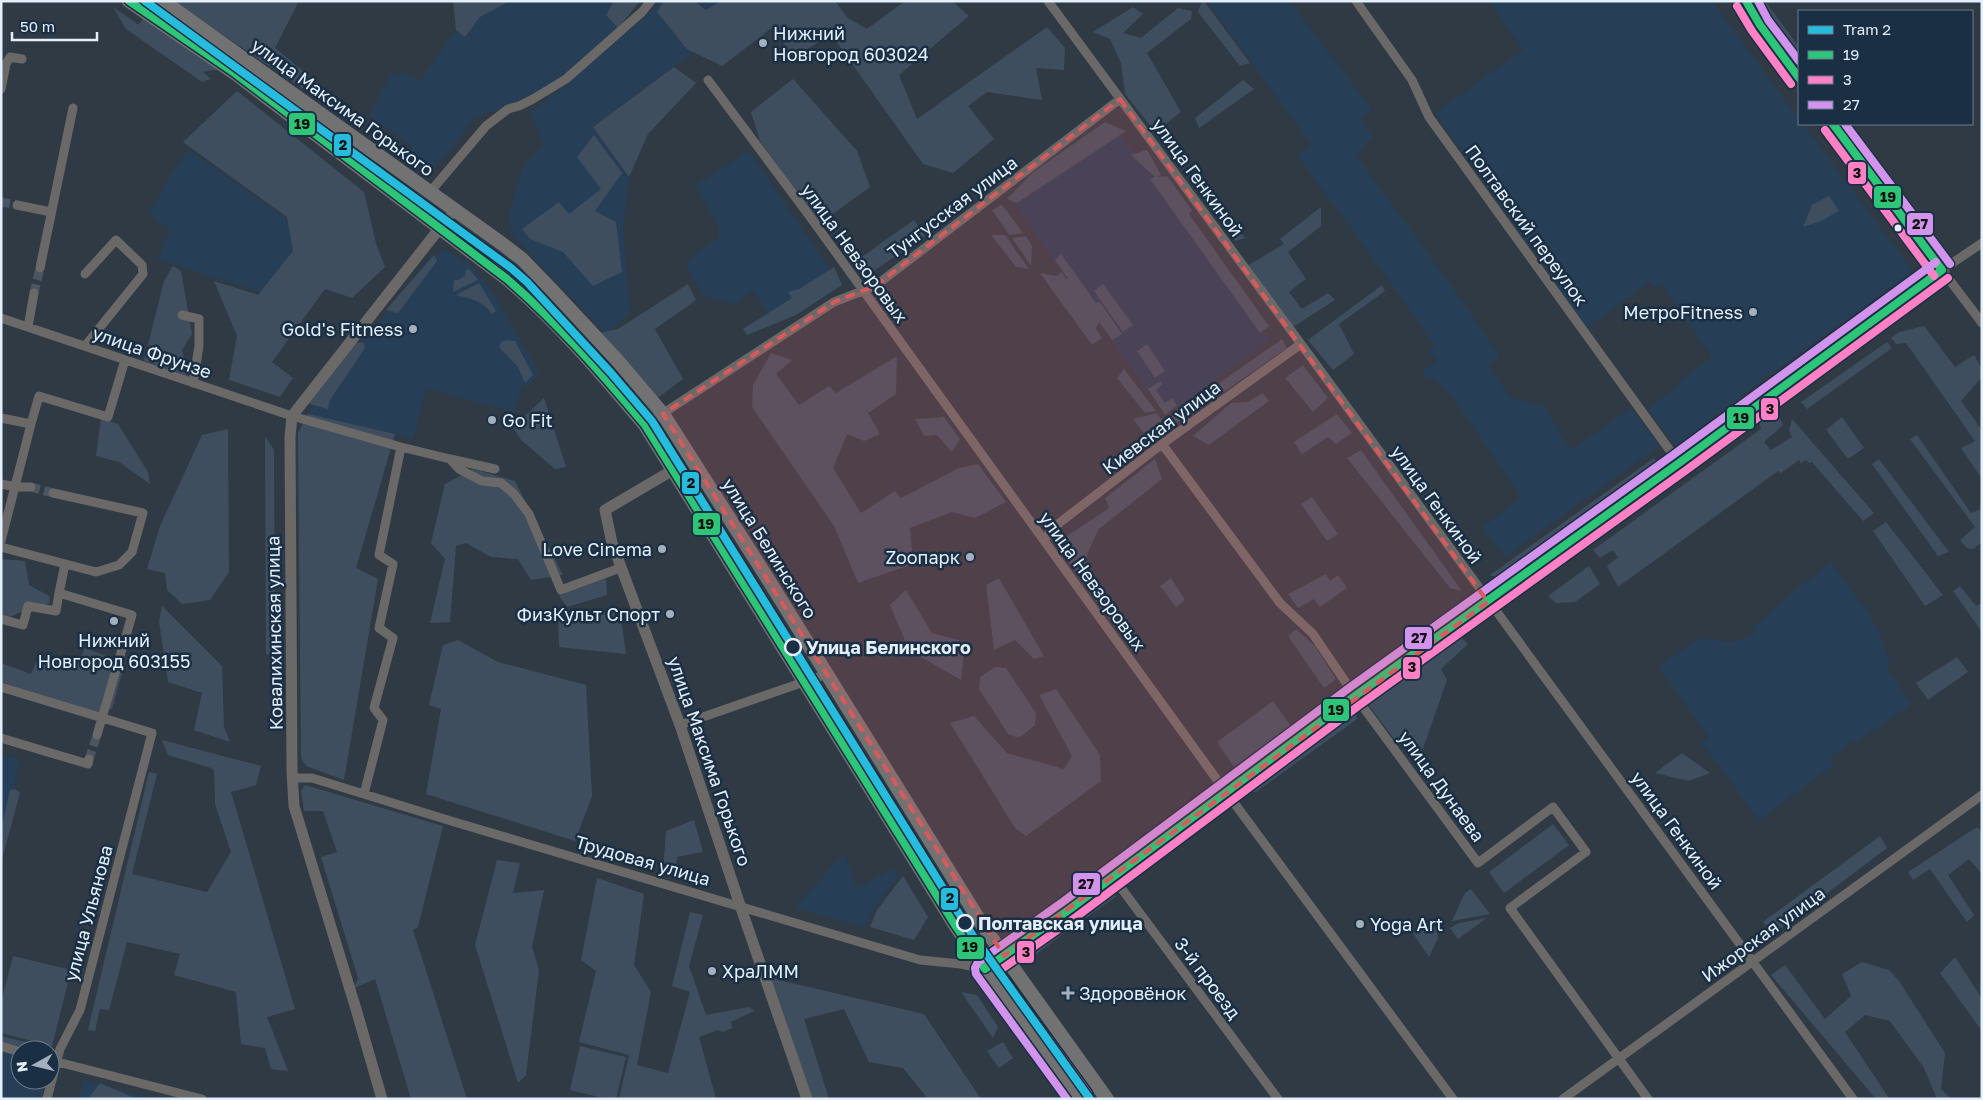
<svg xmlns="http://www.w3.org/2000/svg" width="1983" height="1100" viewBox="0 0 1983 1100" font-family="'Golos Text',sans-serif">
<rect width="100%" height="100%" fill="#2f3a45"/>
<!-- built -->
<path fill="#273e57" d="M510,1h104l-8,14 12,13 -60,53 -31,18 -53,19 -31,42 -3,-2 -6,9 -25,-17 3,-4 -43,-30 21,-41 14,-2 16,8 36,-51 9,7 15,-20z
M659,1h89l-51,51 -13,7 -91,68 36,50 -6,52 7,84 -24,21 -87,-92 -9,-15 -1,-14 13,-44 22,-26 -14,-31 21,-15 95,-81z
M1207,1h82l83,108 -9,9 -1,5 11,13 -17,19 102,140 42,62 -12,8 23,33 33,8 27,44 60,-42 28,38 -154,111 -22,-30 39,-30 -74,-106 -10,-7 -5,-7 -4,3 -7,-9 15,-10 -7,-10 5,-4 -48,-70 -90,-122 14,-11z
M1489,1h223l87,118v5h4l110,147 -159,115 -78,60 -28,-37 31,-25v-3l33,-24 -50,-73 -6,3 -7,-5 -62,46 -23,-31 -17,-30 -14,-20h-3l-95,-134 88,-63z
M1109,122l26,31 135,187 -100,72 -17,-24 -6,2 -135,-189z
M188,149l94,67 21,20 -37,58 -108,-35 12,-29 -21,-16 18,-33z
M749,151l89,131 -63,41 -22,-32 -21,13 -28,-8 -16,-27 -2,-8 33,-24 -1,-12 -23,-40z
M446,250l22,12 26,32 45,79 -11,14 -5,-3 -9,29 -87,-25 -14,50 -105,-24 122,-157z
M1831,563l37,49 11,21 11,29 -4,4 25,38 -54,38 -5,-1 -22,17 4,7 -75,55 -58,-78 8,-5 -51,-70 42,-29 31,4 22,-6 1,-9 37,-34z
M1,755l19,4 -19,85z
M844,853l13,35 36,-20 5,9 -24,31 -10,19 -69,-19z
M1,1050l19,5v25h27l-5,19h-41z
M83,1080l10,2 58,17h-73z"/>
<!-- green -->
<path fill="#3f4e5f" d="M173,1h126l-24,47 66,54 -7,8z
M453,1h57l-30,16 -15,20 -9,-7z
M614,1h26l-22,27 -12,-13z
M664,1h30l12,9 15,-9h114l13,17 19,11 38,-28h47l17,15 -70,59 18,44 130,-92 18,21 -1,22 -28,-2 6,32 -55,-8 -19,14 26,33 -41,34 -30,-9 -92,-130 -38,24 -20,-31 -51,39 -35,-17 -30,-37z
M1202,1h2l46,62 -10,3 -42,-54z
M1755,1h10l34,46v14z
M113,7l26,18 5,-9 76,53 -17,3 8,7 -9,3 -76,-53z
M1133,7l10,7 -20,19 18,5 37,-30 14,3 -1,8 -44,34 34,59 -26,20 -30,-38 -4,-31 -11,-24 -17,-7z
M674,67l22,16 -48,51 -19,43 -36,-50z
M793,79l64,72 13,36 -51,37 -59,-83 -9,-29z
M1243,80l11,9 -55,39 -4,-10z
M237,91l127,101 12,51 9,24 -33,31 -27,-9 -53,73 21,16 -13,19 -51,-17 8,-44 -23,-55 44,14 35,-44 -6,-34 -104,-75z
M1105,122l21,9 -109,72 -10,-4 25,-26z
M594,135l28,38 -27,38 21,11 6,50 -29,14 -30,-34 -33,-13 -8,-10 37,-27 10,12 32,-25 -24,-32z
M1147,150l14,25 -4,2 10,-1 25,34 -3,4 80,112 -9,7 -110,-154 5,-2 -24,-22z
M1212,195l33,43 -10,3 -26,-35z
M1829,196l10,15 -18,10 -18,6 9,-22z
M1001,205l2,1 20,27 -14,2 -17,-25z
M1321,207v19l-33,26 18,27 -17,13 13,17 26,-16 7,7 -42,27 -46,-61 37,-22 -4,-5z
M914,220l11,16 -53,36 -16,-11z
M991,235h14l24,34 -13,-2z
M1026,236l6,10 -1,20 -19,-28z
M1061,254l35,49 3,-2 23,33 -10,6 -13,-18 -3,7 6,9 -10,7 -52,-72 16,3 6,-4 4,7h2l-13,-19z
M434,255l3,6 -39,52 -12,-3z
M173,266l8,5 11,63 -10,16 6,26 -44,-15 20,-80z
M834,267l8,18 -46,30 -49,20 -4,-6 49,-31 -4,-6 11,-3z
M469,269l9,11 -25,12 1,-12h4l7,-4 1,-6z
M479,283l17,28 -4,3c-9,-13 -22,-16 -36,-19z
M688,284l8,16 -41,29 28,50 -28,21 -56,-67 19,-4z
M1103,284l30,41 -10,7 -29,-41z
M1382,285l3,6 -46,33 15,30 -21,16 -25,-30z
M1924,326l31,41 19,-12 8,14v8l-21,24 21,29v49l-21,-31 14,-7 -69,-98 -10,1 -5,-6 8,-6z
M1282,339l5,9 -105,73 -12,2 -2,-4z
M507,340l8,1 18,34 -8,8 -7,-16 -19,-20 2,-5z
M363,342l2,6 -35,52 -2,9 -18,-5v-8l45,-53z
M1887,342l5,6 -85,61 -6,-7z
M1147,344l18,27 -10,7 -18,-27z
M771,353l21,7 -16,14 23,31 30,-19 7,7 61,-37 -1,38 -28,19 12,21 -16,7 -17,-7 -14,34 28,45 34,-22 6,7 58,-30 19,-4 28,38 -31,16 -23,-6 -42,16 3,36 -55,19 -24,-57 -82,-119 1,-22z
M1303,365l25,33 -15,14 -28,-34z
M1124,369l32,42 -11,2 -28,-35z
M1160,381l2,3 -6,6 9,13 7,-5 5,7 -12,10 -17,-26z
M1263,393l6,8 -60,44 -16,-9 38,-33 16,-1z
M544,398l22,69 -11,2 -34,-29 -8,-13z
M1776,410l7,15 -19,17 7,8 21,-13 -3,-7 3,-11 82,94 -11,8 -51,-59 -2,1 -4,-3 -5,3 -2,-3 -18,13 -3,-2 -160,116 -11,-21 11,-9 -5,-7 -13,8 -7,-8 168,-121 -2,-8z
M1157,413l5,7 -18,13 -11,-14z
M308,414l87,20 -39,134 22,11 -34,201 -38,-14 -5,-8 -3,-325z
M1337,414l15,19 -16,11 -8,-7 -26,17 -8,-12z
M944,417l16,22 -8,13 -15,-17 -13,1 -9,-17z
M1842,417l22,31 -16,11 -22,-29z
M101,418l17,6 30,48 2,12 -31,-22 -23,-6z
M228,429l1,143 -19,28 -28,4 -15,-14 -2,-17 -18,-4 13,-43 42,-91z
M1917,435l54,78 10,-4 1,2v31l-9,7 -6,-1 -7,-8 15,-13 -65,-88z
M265,436l9,14 1,206 -9,-2z
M1361,450l101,141 -12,-3 -103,-130z
M1654,458l8,9 -156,114 -16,-6z
M1155,459l7,20 -63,50 -11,23 -3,14 24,37 3,20 -56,-80 53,-35 -4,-10z
M1879,459l70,93 -11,4 -66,-92z
M473,469l42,12 48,94 -32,5 -13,-21 -27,-2 -25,-14 -10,3 -6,76 -20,1 15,-64 -14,-16 14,-59z
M1312,497l26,37 -11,7 -26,-37z
M1886,522l57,73 -18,11 -52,-75z
M1,559l24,2 4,24 20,11 1,7 -32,10 -17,9z
M1589,566l11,18 -25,18 -19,1 -8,-7z
M1326,574l4,7 8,-6 9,13 -27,19 -6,-8 -16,9 -10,-14z
M606,578l1,17 -40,12 -8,-11z
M999,578l45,78 -10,3 -19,-19 -21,10 -8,-65z
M1171,578l14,22 -9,7 -16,-21z
M1960,586l16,20 6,-3v29l-29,-41z
M906,590l26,43 33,9 -4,38 -52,-30 -19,-45z
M162,606l60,60 2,61 6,15 -36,-12 8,-37 -34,-11 -9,-61z
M620,611l6,43 -67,-7 -1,-31z
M1296,629l19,17 21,33 -12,9 -36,-52z
M1462,638l6,6 -27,25 6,11 -27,77 -23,-14 -29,-39z
M458,640l40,22 88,23 6,111 -17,45 -149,-47 15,-85 -12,-4 14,-60z
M85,648l40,15 -13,46 -15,3 -96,-30v-19l30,11 8,-18 37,11z
M1957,657l11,15 -40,28 -12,-17z
M995,667l11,1 30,45 -1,12 -13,11 -6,1 -8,-3 -29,-45 1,-12z
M1056,689l44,66 1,26 -75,55 -11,-8 -65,-105 24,-7 33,37 57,16 8,-13 -33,-61z
M1273,701l18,25 -57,41 -17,-25z
M1355,706l2,13 -101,73 -16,-2z
M162,740l99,26 -5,19 -25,7 64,217 -28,8 21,54 -17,-2 -6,-21 -24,-4 -5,-52 -62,-17 6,-21 -53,-12 -18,68 -9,-1 -5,22 -7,-1 61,-258 8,2 -25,100 75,18 24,-40 -16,-48 -1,-35 -46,-14z
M1682,753l28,20 -21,8 -34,-8z
M305,785l138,41 -25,101 -5,3 54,169h-56l-36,-120 -21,9 4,-10 -37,-121 16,-5 -14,-41h-19l-3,-20z
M15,789l5,4 -19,70v-34l9,-39z
M694,820l9,32 -26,5 -2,16h-12l3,-42z
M1553,824l16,21 -65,48 -15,-21z
M1977,827l5,5v42l-13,-15 -21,16 26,40 -7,7 -37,-53 -17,11 -5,-8z
M1880,836l7,12 -114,86 -10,-12z
M497,860l23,3 -7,30 31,-3 -12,57 7,23 -13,105 -8,8 -43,-138z
M903,876l25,41 -14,23 -44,-13 7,-17z
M597,878l47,16 -10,71 17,27 -14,73 31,8 22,-81 -18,-6 18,-74 13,3 -14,51 17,49 43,-8 5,4 -23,11 1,6 -9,4 -5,-2 -19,7 17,62h-97l10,-44 -50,-13 17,-71 -15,-11z
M1471,889l19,25 -38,7 13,-28z
M1107,892l10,4 -30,21 -6,-7z
M1487,918l-29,21 -8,-11 9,-5z
M1068,921l4,6 -46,35 -3,-7z
M1436,927l2,11 -9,19 -17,-25 6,-3z
M13,956l58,14 -19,76 -51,-13v-31z
M1955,957l27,42v32l-42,-58z
M1862,962l27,8 10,11 46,72 -4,36 10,10h-14l-13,-31 -34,-47 -25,-6 -20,17 44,66 -13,1 -105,-124 14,-10 40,54 26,-23 -9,-22z
M770,978l154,36 57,85h-53l-25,-31 -34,-6 -25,-53 -40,10 25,80h-17z
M961,992l16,3 21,32 -5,11z
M1,1036l49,12 -2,2h-20l-27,-7z
M1003,1042l10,16 -14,10 -12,-17z
M580,1046l46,11 -10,42h-9l-37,-9z
M100,1083l37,16h-49z"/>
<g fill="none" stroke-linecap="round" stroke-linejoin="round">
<!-- minor-tunnel -->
<path stroke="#4a5561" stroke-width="9" stroke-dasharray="9 4.5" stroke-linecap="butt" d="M1,202l16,3
M34,293l6,-25
M31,487l22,6
M89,759l8,-24"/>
<!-- minor -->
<path stroke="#6a6968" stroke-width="9" d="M1048,1l253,343 552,755
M1356,1l56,79 17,37 250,346
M708,80l100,134 407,563 238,322
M1,89l5,-25 4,-7 12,2
M430,192l56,-66 22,-17 11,-3 14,-7 33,-20 76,-67 9,-11
M17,205l34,7
M439,229l16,-19
M1982,243l-40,27 40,53
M40,268l33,-160
M182,315l17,4v27l-6,37
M1,318l291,98 109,31 -22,108 14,9 -14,64 14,10 -19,70 9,12 -19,74
M28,327l6,-34
M85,346l58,-72 -1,-9 -26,-25 -31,34
M1,418l30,6 8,-28 69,21 17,-57
M645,425l189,-123 41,-16 245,-187
M1162,444l118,159 33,31 42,62 123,167 75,-56 33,45 -76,56 138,191
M401,447l49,12 9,10 23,12 19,2 13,11 15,20 32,76 59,-22
M450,459l45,10
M1,484l15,3h15
M1044,540l10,-13 108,-83 139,-100
M1,541l30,-117
M1,547l95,25 23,-7 13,-13 11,-39 -90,-20
M65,564l-6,29 73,22 -35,120
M1,619l22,6 5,-19 28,5 3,-18
M1,687l151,46 -72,277 -20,39 -13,50
M680,725l147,-51
M1,738l87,26 1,-5
M292,778h20l139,43 469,139 41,4 24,5 19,-13
M1113,877l165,222
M1,1046l19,6
M50,1060l152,39
M1563,1099l419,-304"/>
<!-- tertiary -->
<path stroke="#6a6968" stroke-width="11" d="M1746,1l14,24 39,53
M673,470l-68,40 7,33 68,182 61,183 66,191
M1004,956l66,-47 285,-213 324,-233 263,-193 -109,-146
M382,1099l-26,-90 -62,-203 -2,-35 -2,-334 2,-21 147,-187"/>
<!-- primary -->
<path stroke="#737272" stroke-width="14" d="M129,1l107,73 271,205c51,43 95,95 138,146l310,500 30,44 95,130
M163,1l338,242 21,16 30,31 65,70 46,54 103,162 217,350 124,173"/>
<defs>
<path id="bus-1" d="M129,1l107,73 271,205c51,44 95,95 138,146l310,500 30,44 85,-60 285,-213 324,-233 263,-193
M1746,1l14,24 39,53
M1833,124l109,146"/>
<path id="bus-2" d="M1737,6l15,25 39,53
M1825,130l109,146
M1088,1093l-89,-122 77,-54 285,-213 324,-233 263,-193"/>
<path id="bus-3" d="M1758,1l10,19 31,41
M1845,124l105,140
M1067,1099l-91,-125 -1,-6 3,-6 86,-61 285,-213 324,-233 263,-193"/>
</defs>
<!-- bus-1 casing -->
<use href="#bus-1" stroke="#1b2f44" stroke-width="11"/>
<!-- bus-2 casing -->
<use href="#bus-2" stroke="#1b2f44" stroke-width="11"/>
<!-- bus-3 casing -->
<use href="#bus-3" stroke="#1b2f44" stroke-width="11"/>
<!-- bus-1 -->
<use href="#bus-1" stroke="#2dc577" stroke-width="8"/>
<!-- bus-2 -->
<use href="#bus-2" stroke="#ff80c5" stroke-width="8"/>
<!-- bus-3 -->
<use href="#bus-3" stroke="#d193ec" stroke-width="8"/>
<defs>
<path id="tram-1" d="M145,1l366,267 16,14 84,91 41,48 319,512 119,166"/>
</defs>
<!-- tram-1 casing -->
<use href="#tram-1" stroke="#1b2f44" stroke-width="11"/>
<!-- tram-1 -->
<use href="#tram-1" stroke="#26bcdd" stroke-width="8"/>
</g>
<!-- marked area -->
<path fill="#d95a5d" fill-opacity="0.2" stroke="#d95a5d" stroke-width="4" stroke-dasharray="10 6" stroke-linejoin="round" d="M1120,99l368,503 -484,354 -341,-542 171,-112 41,-16z"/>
<!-- markers -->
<g fill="#a4b0bd" stroke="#1b2f44" stroke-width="2">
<circle cx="763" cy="43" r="5"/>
<circle cx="1753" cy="312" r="5"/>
<circle cx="413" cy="329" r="5"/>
<circle cx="492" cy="420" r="5"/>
<circle cx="662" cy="549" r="5"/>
<circle cx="970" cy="557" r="5"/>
<circle cx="670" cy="614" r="5"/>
<circle cx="114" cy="621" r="5"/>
<circle cx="1360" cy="924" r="5"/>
<circle cx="712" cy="971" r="5"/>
<path d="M1065.5 985.5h5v5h5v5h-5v5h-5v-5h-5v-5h5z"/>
</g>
<circle fill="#e3effd" stroke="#1b2f44" stroke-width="2" cx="1898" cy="228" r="4.5"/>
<g fill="#1b2f44" stroke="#e3effd" stroke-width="2.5">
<circle cx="793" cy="647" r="8"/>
<circle cx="965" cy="923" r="8"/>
</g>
<g text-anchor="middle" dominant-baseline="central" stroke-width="5" stroke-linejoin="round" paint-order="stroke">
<!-- poi labels -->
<g font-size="18" fill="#e3effd" stroke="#1b2f44" text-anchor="start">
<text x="773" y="33">Нижний<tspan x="773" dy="21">Новгород 603024</tspan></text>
<text x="1743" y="312" text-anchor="end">МетроFitness</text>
<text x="403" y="329" text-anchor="end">Gold's Fitness</text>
<text x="502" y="420">Go Fit</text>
<text x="652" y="549" text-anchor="end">Love Cinema</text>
<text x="960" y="557" text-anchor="end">Zooпарк</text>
<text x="660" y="614" text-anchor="end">ФизКульт Спорт</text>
<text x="114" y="640" text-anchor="middle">Нижний<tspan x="114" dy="21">Новгород 603155</tspan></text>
<text x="1370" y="924">Yoga Art</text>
<text x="722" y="971">ХраЛММ</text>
<text x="1079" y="993">Здоровёнок</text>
</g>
<!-- street labels -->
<g font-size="18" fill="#e3effd" stroke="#1b2f44">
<text transform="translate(343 107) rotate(36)">улица Максима Горького</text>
<text transform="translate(1198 177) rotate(54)">улица Генкиной</text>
<text transform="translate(952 207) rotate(-37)">Тунгусская улица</text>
<text transform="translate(1527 225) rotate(54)">Полтавский переулок</text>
<text transform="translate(855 253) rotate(54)">улица Невзоровых</text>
<text transform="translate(152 352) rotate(19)">улица Фрунзе</text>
<text transform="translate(1161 427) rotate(-37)">Киевская улица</text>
<text transform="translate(1437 504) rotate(54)">улица Генкиной</text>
<text transform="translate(770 548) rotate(58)">улица Белинского</text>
<text transform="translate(1093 581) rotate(54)">улица Невзоровых</text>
<text transform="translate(274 633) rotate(-91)">Ковалихинская улица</text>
<text transform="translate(710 761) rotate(71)">улица Максима Горького</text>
<text transform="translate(1442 786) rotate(54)">улица Дунаева</text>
<text transform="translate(1677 830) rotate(54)">улица Генкиной</text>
<text transform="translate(643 860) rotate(16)">Трудовая улица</text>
<text transform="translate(88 913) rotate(-75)">улица Ульянова</text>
<text transform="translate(1763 934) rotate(-36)">Ижорская улица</text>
<text transform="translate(1208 978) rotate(53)">3-й проезд</text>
</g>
<!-- stop labels -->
<g font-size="18" font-weight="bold" fill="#e3effd" stroke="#1b2f44" text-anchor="start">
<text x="806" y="647">Улица Белинского</text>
<text x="978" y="923">Полтавская улица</text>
</g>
</g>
<g stroke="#1b2f44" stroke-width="2">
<rect x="288" y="112" width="28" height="24" rx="5" fill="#2dc577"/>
<rect x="333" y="133" width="19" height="24" rx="5" fill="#26bcdd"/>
<rect x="1847" y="161" width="20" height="24" rx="5" fill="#ff80c5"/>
<rect x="1873" y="185" width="29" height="24" rx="5" fill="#2dc577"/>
<rect x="1906" y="212" width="28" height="24" rx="5" fill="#d193ec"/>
<rect x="1760" y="397" width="19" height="24" rx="5" fill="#ff80c5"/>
<rect x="1726" y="406" width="29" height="24" rx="5" fill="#2dc577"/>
<rect x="681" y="471" width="19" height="24" rx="5" fill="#26bcdd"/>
<rect x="692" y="512" width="29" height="24" rx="5" fill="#2dc577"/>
<rect x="1404" y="626" width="29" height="24" rx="5" fill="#d193ec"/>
<rect x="1402" y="656" width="19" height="24" rx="5" fill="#ff80c5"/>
<rect x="1322" y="698" width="28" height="24" rx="5" fill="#2dc577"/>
<rect x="1072" y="872" width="29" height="24" rx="5" fill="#d193ec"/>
<rect x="940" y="887" width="19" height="24" rx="5" fill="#26bcdd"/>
<rect x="956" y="936" width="29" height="24" rx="5" fill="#2dc577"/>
<rect x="1016" y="940" width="19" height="24" rx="5" fill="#ff80c5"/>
</g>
<g font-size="14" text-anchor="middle" font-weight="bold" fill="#111">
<text x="302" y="129">19</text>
<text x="343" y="150">2</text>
<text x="1857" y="178">3</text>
<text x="1888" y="202">19</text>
<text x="1920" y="229">27</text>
<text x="1770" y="414">3</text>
<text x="1741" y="423">19</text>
<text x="691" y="488">2</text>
<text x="706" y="529">19</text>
<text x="1419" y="643">27</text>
<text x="1412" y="672">3</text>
<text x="1336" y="715">19</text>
<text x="1086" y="889">27</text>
<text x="950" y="903">2</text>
<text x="970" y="952">19</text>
<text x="1026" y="957">3</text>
</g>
<!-- border -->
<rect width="1983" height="1100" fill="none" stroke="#e3effd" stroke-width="5"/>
<!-- legend -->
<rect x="1798" y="10" width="175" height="115" fill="#1b2f44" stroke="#6b7c8e"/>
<rect x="1808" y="26" width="25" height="8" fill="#26bcdd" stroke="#6b7c8e"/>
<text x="1843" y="35" font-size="15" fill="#e3effd">Tram 2</text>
<rect x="1808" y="51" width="25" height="8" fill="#2dc577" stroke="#6b7c8e"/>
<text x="1843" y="60" font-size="15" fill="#e3effd">19</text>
<rect x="1808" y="76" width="25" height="8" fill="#ff80c5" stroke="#6b7c8e"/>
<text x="1843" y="85" font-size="15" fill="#e3effd">3</text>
<rect x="1808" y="101" width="25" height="8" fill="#d193ec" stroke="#6b7c8e"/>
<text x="1843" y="110" font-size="15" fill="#e3effd">27</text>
<!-- north arrow -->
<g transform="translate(35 1065) rotate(262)"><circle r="24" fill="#1b2f44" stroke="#6b7c8e"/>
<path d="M0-4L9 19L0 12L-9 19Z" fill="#a4b0bd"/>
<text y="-8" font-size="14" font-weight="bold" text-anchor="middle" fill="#e3effd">N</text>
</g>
<!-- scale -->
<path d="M12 32v8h85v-8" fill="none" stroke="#e3effd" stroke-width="2.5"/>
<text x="20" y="32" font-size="15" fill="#e3effd" stroke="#1b2f44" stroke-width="4" paint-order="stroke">50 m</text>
</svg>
